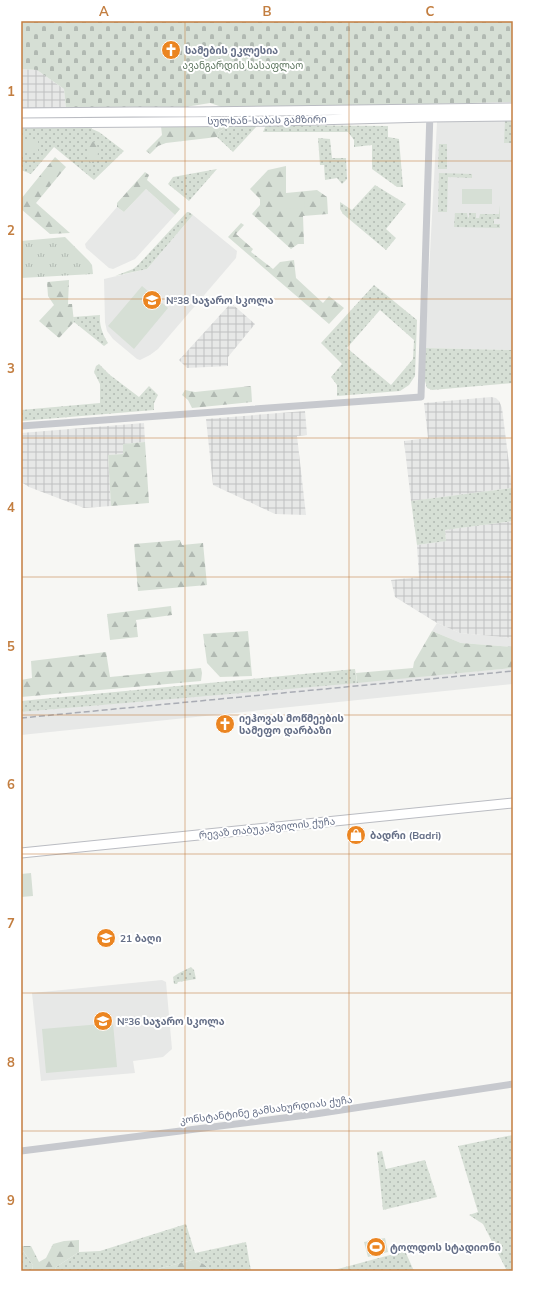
<svg xmlns="http://www.w3.org/2000/svg" width="534" height="1292" viewBox="0 0 534 1292" font-family="Mulish,'Noto Sans Georgian',sans-serif">
<defs>
<pattern id="industrial-grid" width="8" height="8" patternUnits="userSpaceOnUse"><rect width="8" height="8" fill="#e7e8e7"/><path d="M0 4h8M4 0v8" fill="none" stroke="#bfc0c1"/></pattern>
<pattern id="grass-dots" width="8" height="8" patternUnits="userSpaceOnUse"><rect width="8" height="8" fill="#d6dfd5"/><path d="M2 2h.1M6 6h.1" fill="none" stroke="#b1b9b2" stroke-width="1.8" stroke-linecap="round"/></pattern>
<pattern id="forest-firs" width="22" height="20" patternUnits="userSpaceOnUse"><rect width="22" height="20" fill="#d6dfd5"/><path d="M5 1l3.5 6h-7zM16 11l3.5 6h-7z" fill="#b1b9b2"/></pattern>
<pattern id="cemetery-stones" width="16" height="16" patternUnits="userSpaceOnUse"><rect width="16" height="16" fill="#d6dfd5"/><path d="M2 7V4a2 2 0 0 1 4 0v3zM10 15v-3a2 2 0 0 1 4 0v3z" fill="#b1b9b2"/></pattern>
<pattern id="park-tufts" width="24" height="20" patternUnits="userSpaceOnUse"><rect width="24" height="20" fill="#d6dfd5"/><path d="M3 7l-1-3M5 7V3M7 7l1-3M15 17l-1-3M17 17v-4M19 17l1-3" fill="none" stroke="#b1b9b2"/></pattern>
</defs>
<rect width="100%" height="100%" fill="#f7f7f4"/>
<!-- built -->
<path fill="#e7e8e7" d="M513,120v230l-88,-2 12,-226z
M146,189l29,26 -40,44 -22,10 -4,-1 -23,-20 -1,-4 32,-37 7,5z
M193,215l44,36 -1,7 -78,91 -8,6 -10,5 -3,-1 -24,-20 -6,-8 -2,-9 -1,-43 43,-10z
M437,623l23,10 53,5v9l-52,-4 -29,-12z
M513,668v16l-492,51v-23z
M162,980l4,2 6,67 -9,8 -30,4 2,12 -94,8 -9,-88z"/>
<!-- industrial -->
<path fill="url(#industrial-grid)" d="M21,69l16,1 27,19 2,20 -45,1z
M231,303l24,21 -27,33v9l-41,2 -8,-8z
M491,397l5,1 3,3 3,7 10,80 -101,13 -7,-60 24,-3 -4,-35z
M305,411l2,24 -10,1 9,79 -31,-1 -62,-29 -7,-66z
M144,423l1,19 -22,2v10l-15,1 3,51 -27,2 -55,-21 -8,-5v-49z
M513,521v117l-53,-5 -23,-10 -42,-26 -4,-17 28,-3 -2,-32 29,-4 -1,-11z"/>
<!-- grass -->
<path fill="url(#grass-dots)" fill-rule="evenodd" d="M505,120l8,1 -1,22h-8z
M91,125l1,4 7,3 25,19 -30,29 -40,-33 -23,27 -10,-4v-43z
M266,125l122,1v11l11,2 4,48h-6l-25,-18v-24l-18,2v-7l-6,-8h-85z
M228,126h29l-24,26 -16,-15 2,-5z
M318,138l12,1 2,19h14l1,21 -5,5 -5,-6 -12,2 -1,-15h-4z
M439,144h8v25h-9z
M217,169l-28,32 -21,-17 5,-7z
M439,173l33,1v4l-24,-1 -1,35h-9z
M375,185l31,19 -20,25 10,9 -10,12 -43,-36 -3,-5v-7l12,8z
M500,205v14h-6v5h6v4l-46,-1 1,-14h12l1,5 1,-1v-4h7v5h3l1,-4h19z
M187,212h2l4,3 -46,54 -32,7 18,-7 5,-4z
M374,285l43,35 -2,56 -6,9 -9,6 -63,5v-11l-6,-8 11,-13 -21,-21zM380,310l34,30 -1,19 -22,26 -44,-37z
M100,315c-1,10 3,20 8,28l-4,3 -30,-24 -1,-5z
M425,348l88,2v33l-81,7 -5,-2 -2,-7z
M99,364l11,11 29,22 10,-11 9,9 -4,8v7l-133,11v-11l79,-7v-19l-6,-12 2,-6z
M512,488l1,33 -68,9 1,11 -29,4 -6,-44z
M355,669l2,14 -336,29v-11z
M191,967l3,3 2,9 -18,3 -1,2h-3l-1,-7 6,-4z
M513,1135v136h-14l7,-2 -23,-45 -14,-9 9,-3 -20,-66z
M382,1151l4,18 39,-9 12,37 -54,13 -6,-58z
M186,1224l9,29 51,-11 5,29h-40l-2,-3 -13,-9 -46,12h-95l1,-4 23,-15 21,-1z
M21,1248l12,17 -1,6h-11z
M405,1251l9,20h-80v-1z"/>
<!-- forest -->
<path fill="url(#forest-firs)" d="M161,126h67l-9,6 -2,5 -51,6 -8,3 -8,8 -4,-3 16,-16z
M91,141l5,2c3,7 2,13 0,20h-5l-4,-6 1,-14z
M55,157l11,10 -30,36 34,30 -20,1 -29,-25v-10z
M286,166v27l31,-3 10,7 1,17 -25,2 1,28h-6l-7,5 -39,-35 8,-9v-6l-10,-10 18,-19z
M145,172l4,3 -2,5 33,29 -5,6 -29,-26 -22,23 -7,-5v-4z
M241,223l3,2 -8,9 17,15 -2,3 22,17 7,-7 14,-2 2,18 27,25 6,-7 15,12 -15,16 -101,-87z
M69,280l-1,24h4l2,18 -15,16 -20,-17 15,-16 -6,-9 -1,-14z
M251,386l1,16 -60,6 -4,-8 -6,-5 3,-5 10,2z
M145,442l4,61 -38,3 -3,-51 15,-1v-10z
M180,540l2,5 21,-2 4,42 -69,6 -4,-47z
M171,606l1,9 -36,5 2,17 -28,3 -3,-26z
M248,631l4,45 -32,1 -13,-14 -4,-29z
M432,631l29,12 52,4v21l-156,15 -1,-10 57,-5 1,-6z
M106,652l4,25 91,-9 1,5 -1,8 -180,16v-17l11,-2 -1,-17z
M79,1240v12l-23,15 -1,4h-23l1,-6 -12,-17v-2h10l8,16 7,-4 7,-14 11,-3z
M196,1259l13,9 2,3h-61z"/>
<!-- cemetery -->
<path fill="url(#cemetery-stones)" d="M21,21h492v81l-285,7 -18,-6 -31,5 -113,1 -2,-20 -27,-19 -16,-1z"/>
<!-- park -->
<path fill="url(#park-tufts)" d="M65,237l24,24 3,4 1,9 -72,4v-37z"/>
<!-- pitch -->
<path fill="#d6dfd5" d="M21,141h17v12h-17z
M462,189h30v15h-30z
M304,198l1,10 -19,1v-10z
M142,286l26,22 -34,41 -26,-23z
M31,873l2,23 -12,1v-23z
M113,1023l4,44 -71,6 -4,-44z
M385,1238l3,14 -20,5 -4,-15z"/>
<g fill="none" stroke-linecap="round" stroke-linejoin="round">
<defs>
<path id="major" d="M21,113l112,-1h62l318,-4
M21,123l255,-2 153,-4 84,-1
M21,853l492,-50"/>
</defs>
<!-- major casing -->
<use href="#major" stroke="#babcc2" stroke-width="11"/>
<!-- minor -->
<path stroke="#c7c9ce" stroke-width="7" d="M21,426l400,-29 9,-285
M21,1151l294,-37 198,-30"/>
<!-- major -->
<use href="#major" stroke="#fff" stroke-width="9"/>
<!-- rail -->
<path stroke="#a9acb4" stroke-width="1.5" stroke-dasharray="6 3" stroke-linecap="butt" d="M21,718l492,-47"/>
</g>
<!-- grid -->
<path fill="none" stroke="#c37e40" stroke-width="1" stroke-opacity="0.55" d="M185,21v1250M349,21v1250M21,161h492M21,299h492M21,438h492M21,577h492M21,715h492M21,854h492M21,993h492M21,1131h492"/>
<!-- icons -->
<defs>
<symbol id="church-disc" viewBox="-11 -11 22 22"><circle r="9.5" fill="#eb8521" stroke="#fff"/><path d="M-1.2-6h2.4v3.5h3.3v2.4h-3.3V6h-2.4V-.1h-3.3v-2.4h3.3Z" fill="#fff"/></symbol>
<symbol id="school-disc" viewBox="-11 -11 22 22"><circle r="9.5" fill="#eb8521" stroke="#fff"/><path d="M0-5L7-2L0 1L-7-2ZM-4 1L0 2.5L4 1V4Q0 6-4 4Z" fill="#fff"/></symbol>
<symbol id="shop-disc" viewBox="-11 -11 22 22"><circle r="9.5" fill="#eb8521" stroke="#fff"/><path d="M-5-2.5h2.3a2.7 3.5 0 0 1 5.4 0H5L5.5 6h-11ZM-1.5-2.5h3a1.5 2.3 0 0 0-3 0Z" fill="#fff"/></symbol>
<symbol id="stadium-disc" viewBox="-11 -11 22 22"><circle r="9.5" fill="#eb8521" stroke="#fff"/><path d="M0-5a6.5 5 0 1 0 0 10a6.5 5 0 1 0 0-10ZM-3.5-1.8h7v3.6h-7Z" fill="#fff"/></symbol>
</defs>
<g fill-rule="evenodd">
<use href="#church-disc" x="160" y="39" width="22" height="22"/>
<use href="#school-disc" x="141" y="289" width="22" height="22"/>
<use href="#church-disc" x="214" y="713" width="22" height="22"/>
<use href="#shop-disc" x="345" y="824" width="22" height="22"/>
<use href="#school-disc" x="95" y="927" width="22" height="22"/>
<use href="#school-disc" x="92" y="1010" width="22" height="22"/>
<use href="#stadium-disc" x="365" y="1236" width="22" height="22"/>
</g>
<g text-anchor="middle" dominant-baseline="central" stroke-width="4" stroke-linejoin="round" paint-order="stroke">
<!-- poi labels -->
<g font-size="10" font-weight="bold" fill="#656f87" stroke="#fff" text-anchor="start">
<text x="185" y="50">სამების ეკლესია</text>
<text x="166" y="300">№38 საჯარო სკოლა</text>
<text x="239" y="718">იეჰოვას მოწმეების<tspan x="239" dy="12">სამეფო დარბაზი</tspan></text>
<text x="370" y="835">ბადრი (Badri)</text>
<text x="120" y="938">21 ბაღი</text>
<text x="117" y="1021">№36 საჯარო სკოლა</text>
<text x="390" y="1247">ტოლდოს სტადიონი</text>
</g>
<!-- park labels -->
<g font-size="10" fill="#607862" stroke="#fff">
<text x="243" y="65">ავანგარდის სასაფლაო</text>
</g>
<!-- street labels -->
<g font-size="10" fill="#656f87" stroke="#fff">
<text transform="translate(267 120) rotate(-1)">სულხან-საბას გამზირი</text>
<text transform="translate(267 828) rotate(-6)">რევაზ თაბუკაშვილის ქუჩა</text>
<text transform="translate(266 1110) rotate(-7)">კონსტანტინე გამსახურდიას ქუჩა</text>
</g>
</g>
<!-- border -->
<rect width="534" height="1292" fill="none" stroke="#ffffff" stroke-width="44"/>
<rect x="22" y="22" width="490" height="1248" fill="none" stroke="#c37e40" stroke-width="1.5"/>
<g font-size="13" text-anchor="middle" font-weight="bold" fill="#c37e40">
<text x="104" y="16">A</text>
<text x="267" y="16">B</text>
<text x="430" y="16">C</text>
<text x="11" y="96">1</text>
<text x="11" y="235">2</text>
<text x="11" y="373">3</text>
<text x="11" y="512">4</text>
<text x="11" y="651">5</text>
<text x="11" y="789">6</text>
<text x="11" y="928">7</text>
<text x="11" y="1067">8</text>
<text x="11" y="1205">9</text>
</g>
</svg>
